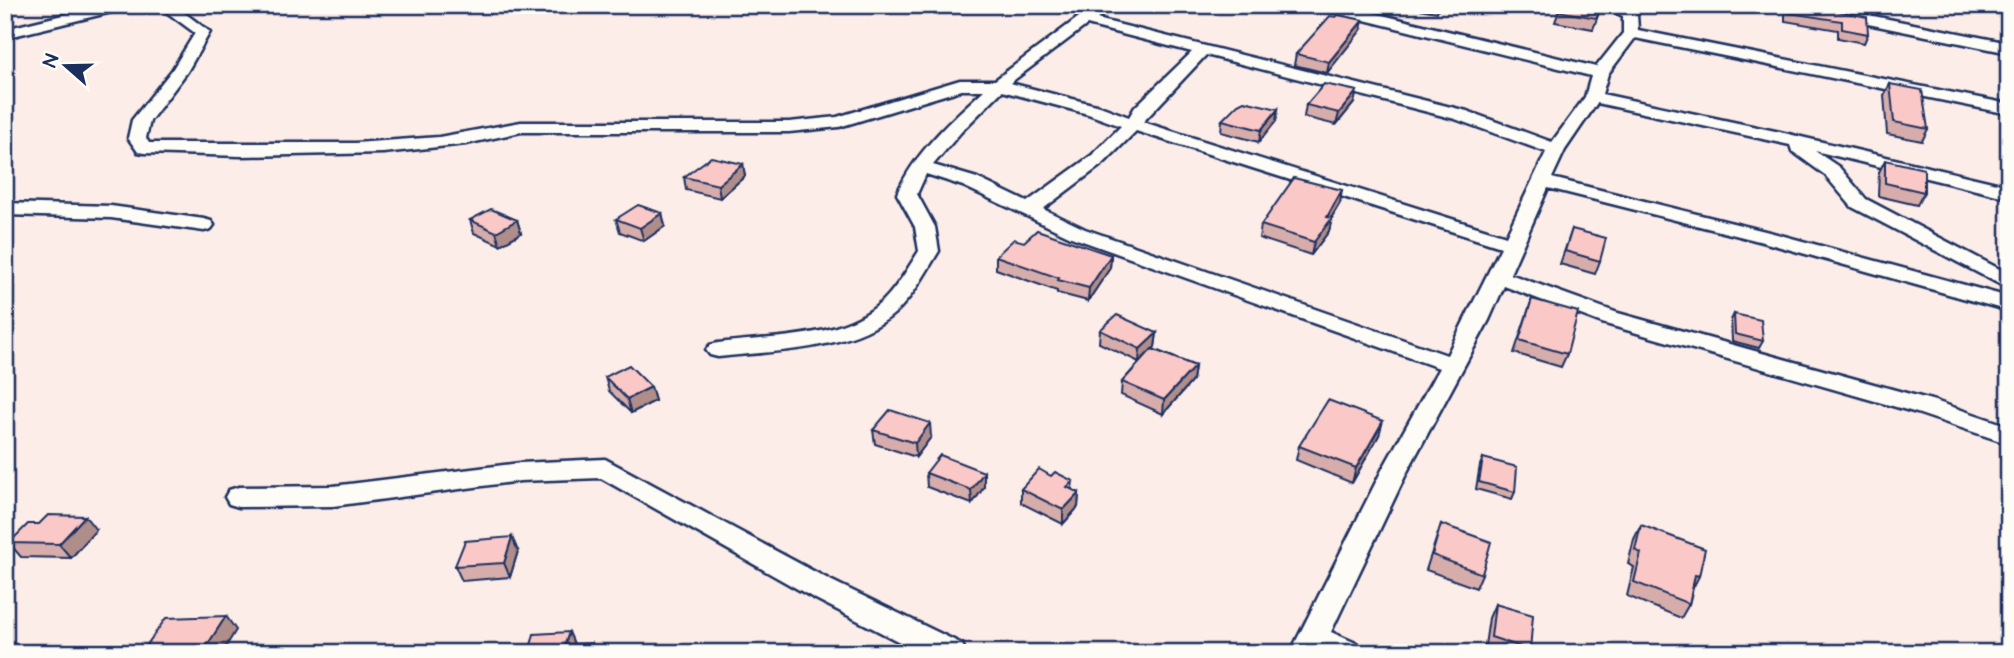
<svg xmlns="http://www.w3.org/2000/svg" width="2014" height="658" viewBox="0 0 2014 658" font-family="'Architects Daughter',sans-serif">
<rect width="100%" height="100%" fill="#fcede9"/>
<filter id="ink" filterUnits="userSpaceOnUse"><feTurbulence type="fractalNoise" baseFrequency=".0143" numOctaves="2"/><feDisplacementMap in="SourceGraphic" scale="14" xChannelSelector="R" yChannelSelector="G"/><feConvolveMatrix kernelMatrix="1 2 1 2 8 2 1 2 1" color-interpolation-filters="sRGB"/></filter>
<g filter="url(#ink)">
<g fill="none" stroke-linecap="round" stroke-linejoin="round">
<defs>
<path id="street" d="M104,5h26l-2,3 -123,30v-9z
M157,5h17l36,27 -23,40 -37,49 -4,17 3,5h206l84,-6 82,-15h268l48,-5 123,-37h35l84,-63 19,-12h17l-18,14 370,92 85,31 33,-45 6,-21 -275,-68 -2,-3h27l255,62 27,-34v-17l-27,-11 31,3 2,-3h14l-6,9 1,16 371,74v10l-374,-76 -27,36 -6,20 178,38 229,54v12l-194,-47 24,16 27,32 143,75v15l-157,-82 -27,-32 -33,-24 -2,-6 -193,-42 -32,47 -13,28 221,55 236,64v14l-250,-70 -211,-53 -38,86 108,39 317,88 74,25v18l-92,-31 -315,-90 -98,-37 -15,34 -81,150 -77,162 27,12 4,9h-72l92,-183 57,-102 -368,-131 -108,-51 -37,-12 -9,20 18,33 4,24c-13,21 -25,45 -44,62 -43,38 -123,38 -177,44l-8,-2 -4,-5 4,-5 8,-2c53,-7 125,-3 166,-43 14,-14 24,-32 35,-49l-4,-24 -18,-33c16,-40 55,-75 87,-104h-23l-122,37 -50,5h-268l-55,12 -83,9 -142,3 -97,-3 -6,-1 -10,-14 4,-18 40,-50 23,-37zM1087,25l105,27 -57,55 -6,10 -29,-11 -90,-23zM1206,55l249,64 91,33 -40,84 -363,-114zM1002,91l86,23 33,12 -29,29 -65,47 -50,-24 -44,-13 28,-33zM1136,131l365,116 -54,108 -362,-126 -42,-20 61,-46z
M1788,5h30l191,38v10l-214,-44z
M5,203l106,3 93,13 7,2 3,4 -3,4 -7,2 -93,-13 -106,-3z
M605,459l225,121 132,64 4,9h-45l-111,-57 -209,-118 -81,3 -187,25 -94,1 -10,-3 -4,-7 4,-7 10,-3 94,-1 187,-23z"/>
</defs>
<!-- street casing -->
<use href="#street" stroke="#1b2f5e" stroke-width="5"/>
<!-- street -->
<use href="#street" fill="#fdfcf7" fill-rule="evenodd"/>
</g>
<!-- wall -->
<path fill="#d7adab" stroke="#1b2f5e" stroke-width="2" d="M1192,5h17l-4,3z
M1408,5h31l-2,7 -30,-5z
M1561,5h41l-9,24 -38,-7z
M1753,5h57l58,29 -4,9 -26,-5v-8l-53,-9v-10z
M1833,5h32l-3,6z
M1361,30l-34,43 -33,-8 2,-11z
M1890,84l38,45 -6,12 -35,-7 -3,-39z
M1354,103l-18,22 -32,-8 2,-12z
M1278,109l-2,12 -17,21 -38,-10 1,-12z
M1885,160l39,32 -7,13 -39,-9 1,-24z
M743,164l2,12 -25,22 -34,-8 -2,-13z
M1340,203l-9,15h1l-3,13 -18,24 -52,-17 2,-13z
M662,213l3,13 -21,15 -24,-9 -4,-13z
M470,220h47l4,13 -21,12 -26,-12z
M1572,229l28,32 -5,13 -35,-10z
M1024,242l87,13 -1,13 -22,33 -31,-8v-2l-61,-22v-13z
M1532,299l35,55 -6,13 -47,-14z
M1734,314l29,27 -4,7 -27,-7 -1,-21z
M1100,330l57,3 -2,14 -2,2 42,17 -2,14 -30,34 -42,-19 1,-13 22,-25 -5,5 -40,-19z
M605,377l46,10 4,14 -24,12 -22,-22z
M873,430l58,7 -15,20 -41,-13z
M1379,435l-27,48 -56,-23 3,-14z
M1483,458l32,34 -3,7 -36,-10 4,-24z
M926,473l58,14 -12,17 -45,-17z
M1051,476l22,5 -1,8 7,4 -1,14 -15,17 -42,-21v-14z
M1441,524l41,50 -6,14 -50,-18z
M1641,525l58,51 -6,12 -4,16 -8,14 -54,-22 7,-29 -6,-3 6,-25z
M96,530l-25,28 -50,-1 -12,-14z
M518,551l-8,26 -48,4 -7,-15z
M1495,604l35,46 -1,3h-41l-4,-1 5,-34z"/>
<!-- shaded-wall -->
<path fill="#af8d8b" stroke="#1b2f5e" stroke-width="2" d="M1363,20l-2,10 -34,43 2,-11z
M1357,91l-3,12 -18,22 3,-12z
M1278,109l-2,12 -17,21 2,-12z
M743,164l2,12 -25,22 -2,-13z
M1342,190l-2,13 -13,22 5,-7 -3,13 -18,24 3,-13 13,-25z
M662,213l3,13 -21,15 -4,-13z
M517,220l4,13 -21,12 -4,-13z
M1111,255l-1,13 -22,33 1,-13z
M1157,333l-2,14 -16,15 1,-13z
M1195,366l-2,14 -30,34 1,-14z
M651,387l4,14 -24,12 -4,-14z
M1383,421l-4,14 -27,48 4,-15z
M930,423l1,14 -15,20 -1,-14z
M984,472v15l-12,17 -1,-14z
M1079,493l-1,14 -15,17v-14z
M85,516l11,14 -25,28 -12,-14z
M512,537l6,14 -8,26 -6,-14z
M226,616l10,14 -14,23h-20z
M569,632l6,14 -10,-2z
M592,643l4,10h-7z"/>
<!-- building -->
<path fill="#fac9c7" stroke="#1b2f5e" stroke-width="2" d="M1561,5h41l-6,13 -38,-7z
M1789,5h21l57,12 1,17 -26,-5v-8l-53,-8z
M1338,15l25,5 -34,42 -33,-8 34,-38 6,1z
M1324,84l33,7 -18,22 -33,-8z
M1890,84l32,6 6,39 -34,-7z
M1244,101l34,8 -17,21 -39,-10 16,-16z
M711,157l32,7 -25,21 -34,-8z
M1885,160l39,9v23l-39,-9z
M1294,178l48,12 -15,27 5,1 -18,24 -53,-17z
M638,205l24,8 -22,15 -24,-9z
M491,209l26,11 -21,12 -26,-12z
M1572,229l34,9 -6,23 -35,-10z
M1037,230l74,25 -22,33 -31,-8 1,-2 -63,-22 18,-17 10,3z
M1532,299l46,13 -11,42 -48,-14z
M1734,314l27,6 2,21 -28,-7z
M1117,315l40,18 -17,16 -40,-19z
M1152,349l43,17 -31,34 -42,-18z
M629,365l22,22 -24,12 -22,-22z
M1328,400l55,21 -27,47 -57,-22z
M890,410l40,13 -15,20 -42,-13z
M940,455l44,17 -13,18 -45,-17z
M1483,458l34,9 -2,25 -36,-10z
M1039,469l12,7 4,-4 18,9 -6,6 12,6 -16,17 -42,-21z
M48,515l37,1 -26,28 -50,-1 19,-19h11z
M1441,524l50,18 -9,32 -50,-19z
M1641,525l64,24 -6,27 -4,-1 -6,29 -55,-22 7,-29 -6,-3z
M512,537l-8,26 -49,3 10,-25z
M1495,604l38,11 -3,35 -39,-13z
M226,616l-24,37h-61l25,-35z
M569,632l-4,12 27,-1 -3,10h-60l5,-19z"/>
</g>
<!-- margin -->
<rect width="2014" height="658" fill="none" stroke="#fdfcf7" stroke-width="28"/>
<rect x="14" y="14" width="1986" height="630" fill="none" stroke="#1b2f5e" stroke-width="2.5" filter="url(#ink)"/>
<!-- north arrow -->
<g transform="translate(66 66) rotate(290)" stroke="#fdfcf7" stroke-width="5" paint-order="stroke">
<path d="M0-5L12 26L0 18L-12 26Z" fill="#1b2f5e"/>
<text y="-10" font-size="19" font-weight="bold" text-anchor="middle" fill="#1b2f5e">N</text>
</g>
</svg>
